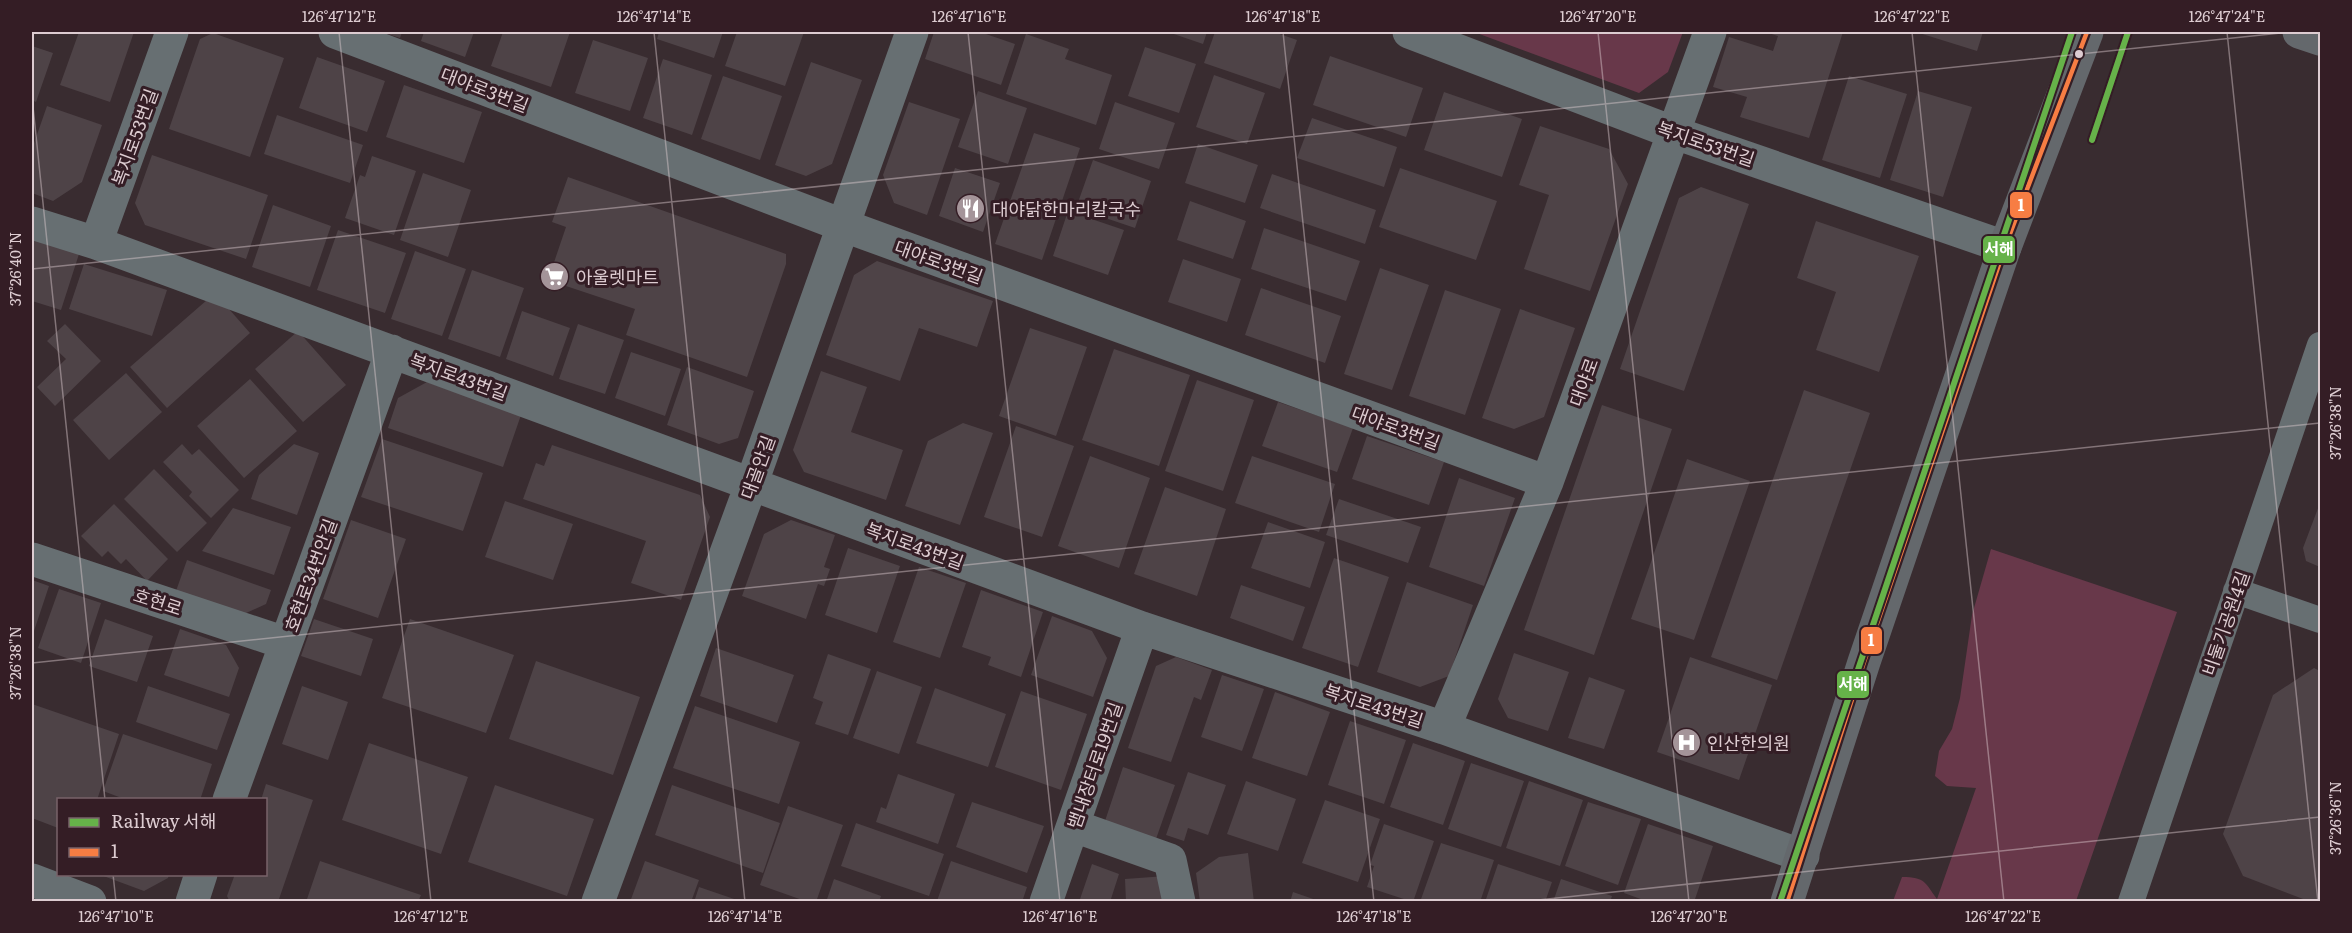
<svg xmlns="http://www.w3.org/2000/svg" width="2352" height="933" viewBox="0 0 2352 933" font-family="Literata,'Noto Sans KR',serif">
<rect width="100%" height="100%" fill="#392c30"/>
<!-- green -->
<path fill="#68384a" d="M1474,32h209l-15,40 -29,21z
M1991,549l186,63 -101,289h-183l9,-24c24,0 23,6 35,22l39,-111 -29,-2 -12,-10 4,-25 13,-22 8,-31 12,-83z"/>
<!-- building -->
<path fill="#4e4347" d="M79,32h55l-24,70 -50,-17z
M382,32h20l-2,6z
M424,32h50l-9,25 -44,-16z
M503,32h67l-19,55 -60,-21z
M659,32h64l-9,26 -57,-19z
M737,32h67l-19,54 -60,-20z
M934,32h46l35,12 -14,41 -76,-26z
M1168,32h39l-4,12z
M1215,32h59l23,8 -17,49 -76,-26z
M1765,32h78l-34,106 -69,-21 7,-20 -34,-10 16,-50 44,14 5,-15z
M1916,32h67l-6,19z
M213,33l71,25 -34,99 -81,-28 31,-90z
M1026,34l43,15 -4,10 47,16 -16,50 -90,-31z
M593,40l55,18 -18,53 -55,-18z
M32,46l21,7 -17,49 -4,-2z
M1145,47l51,17 -17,49 -51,-17z
M1330,56l93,32 -17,49 -93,-32z
M317,57l68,24 -18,51 -68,-24z
M663,59l49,16 -20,60 -49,-17z
M811,62l51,18 -30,84 -26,12 -31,-11z
M1214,75l51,18 -18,51 -51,-17z
M723,76l59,20 -22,64 -59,-21z
M1849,76l58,18 -27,84 -58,-18z
M404,85l78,27 -18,51 -78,-26z
M978,91l49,17 -19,56 -50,-17z
M1918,91l54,16 -29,90 -53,-17z
M1444,92l78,27 -20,58 -78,-27z
M909,102l51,17 -33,96 -33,-12 -11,-28z
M1115,102l60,21 -16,46 -60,-20z
M47,106l55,19 -20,57 -29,19 -21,-8v-44z
M277,115l86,30 -13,38 -86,-29z
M1312,118l85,29 -13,40 -87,-29z
M1540,126l69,23 19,35 -38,107 -66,-22 25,-74 -30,-10z
M1034,133l46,15 -38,112 -47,-16z
M1198,144l60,21 -13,38 -60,-20z
M152,155l116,40 -22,64 -101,-34 -10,-22z
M372,156l44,15 -22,64 -49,-17 15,-43 5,2z
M1093,160l58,21 -16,47 -59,-20z
M955,168l45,15 -17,49 -44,-16z
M1400,168l97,33 -21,59 -97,-33z
M423,173l48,17 -23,67 -48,-17z
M1272,174l104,36 -11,34 -105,-36z
M568,177l218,77v10l-39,113 -121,-42 9,-26 -87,-29 18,-53 -14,-5z
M1701,187l48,17 -65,187 -64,-22 59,-171z
M1190,201l56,20 -13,38 -56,-19z
M273,205l58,21 -21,61 -58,-20z
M1068,211l56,19 -16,45 -55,-19z
M1816,221l103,35 -40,116 -63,-22 20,-58 -39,-14z
M1264,228l96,33 -14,40 -95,-32z
M338,230l68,23 -21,60 -68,-23z
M32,239l47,15 -18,56 -29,-9z
M415,251l51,18 -24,67 -51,-17z
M1183,259l58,20 -14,43 -59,-20z
M877,261l116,40 -16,46 -58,-19 -19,53 -74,-26 28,-80z
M84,264l83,26 -15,46 -83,-27z
M1380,268l49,17 -37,105 -48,-16z
M472,270l52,18 -24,69 -52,-18z
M1261,288l80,28 -16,47 -80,-28z
M1445,290l56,19 -36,106 -56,-19z
M215,293l35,40 -83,75 -37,-41z
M1520,309l55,19 -31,89 -30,12 -32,-11z
M522,311l48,17 -17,48 -47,-17z
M65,324l36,37 -46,45 -18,-19 29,-28 -19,-18z
M578,324l46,16 -19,54 -46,-15z
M1030,328l57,19 -31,89 -57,-20z
M298,331l48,54 -43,37 -48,-53z
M1114,349l76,26 -31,91 -77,-26z
M631,352l50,17 -16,47 -50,-18z
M687,367l67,24 -16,47 -19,6 -52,-19z
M821,371l46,16 -16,45 52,18 -17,50 -82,-28 -11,-22z
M126,373l36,39 -53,48 -36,-40z
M250,379l47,52 -53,47 -47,-52z
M1197,380l57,20 -31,91 -58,-20z
M427,382l94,33 -18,52 -115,-39 10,-30z
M1804,390l66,23 -93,267 -66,-23z
M1278,402l75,26 -16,44 -75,-26z
M1602,405l70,24 -78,226 -70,-25z
M963,423l30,10 -33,92 -55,-19 23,-65z
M1016,426l58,20 -32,91 -58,-20z
M1367,436l77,26 -15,43 -77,-26z
M382,439l101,34 -20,58 -102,-34z
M182,444l10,11 7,-6 40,41 -28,28 -22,-22 3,-4 -29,-30z
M294,444l25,9 -22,62 -46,-16 8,-24z
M552,445l148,50 10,22 -29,83 -50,-17 15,-42 -123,-42 13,-36 8,3z
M1090,456l60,22 -31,90 -61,-22z
M1252,456l83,28 -16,48 -84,-29z
M1687,459l63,22 -56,159 -63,-21z
M154,469l53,54 -30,29 -53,-53z
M1459,478l56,20 -31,88 -55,-19z
M1165,487l61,22 -29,87 -63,-22z
M1339,499l82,28 -13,36 -82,-28z
M505,501l68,23 -20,56 -68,-23z
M2320,503v64l-14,-6 -3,-13z
M114,504l54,55 -21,22 -21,-22 -5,5 -13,-13 -6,6 -21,-21z
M233,508l58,19 -17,48 -72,-24z
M351,520l55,19 -28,79 -55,-19z
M791,520l44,15 -11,32 6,2 -6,17 -6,-2 -12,35 -64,-23 22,-62z
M1268,522l57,20 -15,46 -59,-20z
M848,548l52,18 -23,67 -52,-18z
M1334,558l55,19 -31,90 -56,-19z
M187,560l84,30 -5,14 -22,10 -68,-23z
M919,567l47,16 -26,75 -47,-16z
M32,580l17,6 -15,45 -2,-1z
M1407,582l66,23 -24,71 -29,11 -43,-15z
M1241,585l64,22 -12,34 -63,-23z
M59,589l42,14 -20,60 -43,-15z
M981,590l62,22 -22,65 -33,-12 3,-8 -29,-10z
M1052,616l40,15 15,27 -14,39 -62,-22z
M105,619l48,17 -16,46 -48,-16z
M314,619l59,20 -12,37 -60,-20z
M410,619l104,36 -28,78 -104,-35z
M180,629l46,16 13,23 -10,29 -65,-22z
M716,648l78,27 -17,48 -77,-27z
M1514,653l55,19 -21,59 -40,-13 -10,-19z
M828,654l43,15 -23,66 -33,-11 8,-22 -10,-4z
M1176,657l36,13 -11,30 -7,-3 -23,65 -43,-14 28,-82z
M1690,657l82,28 -33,95 -82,-28z
M536,661l104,36 -27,78 -104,-36z
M2314,668l6,3v231h-9l-68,-26 -20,-42 50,-139z
M877,671l45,16 -23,67 -46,-16z
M1222,675l42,14 -22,62 -41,-14z
M1589,677l36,13 -21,59 -36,-11z
M148,686l82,28 -13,36 -81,-28z
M302,686l46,16 -20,58 -46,-16z
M935,688l71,26 -18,53 -72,-24z
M1021,691l66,23 -26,76 -66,-23z
M1275,692l55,20 -23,64 -55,-18z
M32,704l87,30 -22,66h-39v28l-26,-10z
M695,706l105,36 -21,62 -106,-36z
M1350,721l56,19 -22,64 -56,-19z
M123,734l89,30 -12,36h-73l-24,-9z
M369,743l99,34 -27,77 -99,-34z
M1413,743l52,18 -22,64 -53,-18z
M1471,763l53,18 -23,66 -53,-18z
M1123,767l52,18 -19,54 -51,-18z
M1188,772l38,13 -18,50 -20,-7 -4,13 -18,-6z
M898,774l57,20 -17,50 -62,-22 5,-15 5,2z
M1246,781l50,18 -18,52 -51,-17z
M1529,781l54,19 -23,66 -54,-18z
M266,784l47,16 -35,102h-48l-3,-6 8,-22h31v-74h-5z
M495,785l99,34 -27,77 -99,-34z
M672,785l108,38 -17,50 -108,-38z
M1325,800l55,19 -22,63 -56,-19z
M972,802l72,24 -17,47 -71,-26z
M1588,802l53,17 -23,66 -53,-19z
M788,806l55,19 -27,77h-8l-48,-17z
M856,823l88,31 -15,42 -88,-30z
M1384,824l50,17 -21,61 -46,-15 7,-21 -4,-1z
M1648,824l65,22 -19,56h-45l-25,-9z
M1441,843l53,17 -14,42h-60z
M1248,853l6,49h-54l-4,-29 23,-16z
M320,861l101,34 -3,7h-112z
M645,861l54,19 -8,22h-61z
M951,861l76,26 -5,15 -85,-1z
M1092,864l27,10 -9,28h-31z
M1498,864l54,18 -7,20h-60z
M98,874h71l-1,4 -24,13z
M1166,876l1,26h-41l-1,-23z
M834,879l47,17 -2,6h-53z
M1561,879l51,17 -2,6h-57z
M699,887l41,14v1h-46z
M1293,892l26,9v1h-29z"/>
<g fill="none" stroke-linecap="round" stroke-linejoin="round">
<!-- lane -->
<path stroke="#676f72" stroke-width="26" d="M2236,591l84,29
M2131,902l189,-557"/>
<!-- street -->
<path stroke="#676f72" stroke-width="33" d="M335,32l507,193 705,257
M1409,32l263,100 333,115
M32,223l64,20 1046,385 302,100 359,128
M96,243l76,-211
M32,559l253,84
M1444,728l103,-246 163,-450
M229,800l163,-449
M1074,826l96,34 9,42
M32,880l58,22
M192,902l9,-28
M598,902l153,-417 161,-453
M1046,902l96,-274"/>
<!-- secondary -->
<path stroke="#64686c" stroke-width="33" d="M2299,32l21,7
M1787,902l77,-240 141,-415 82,-215"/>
<defs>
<path id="bus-1" d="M1787,902l77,-240 141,-415 82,-215"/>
</defs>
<!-- bus-1 casing -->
<use href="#bus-1" stroke="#341d25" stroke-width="9"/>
<!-- bus-1 -->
<use href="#bus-1" stroke="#f77d43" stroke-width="4.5"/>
<defs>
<path id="rail-1" d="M2092,140l36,-108
M1780,902l292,-870"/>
</defs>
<!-- rail-1 casing -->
<use href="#rail-1" stroke="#341d25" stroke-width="10"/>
<!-- rail-1 -->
<use href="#rail-1" stroke="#66b249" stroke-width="6"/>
</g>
<!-- ticks -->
<path fill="none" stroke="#ddccd1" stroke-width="1.5" stroke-opacity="0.45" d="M339,32l92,870M654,32l91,870M968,32l92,870M1283,32l91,870M1598,32l91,870M1912,32l92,870M2227,32l91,870M32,97l73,703M32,269l2258,-237M32,663l2288,-240M113,874l3,28M1520,902l800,-85"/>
<!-- icons -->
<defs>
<symbol id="restaurant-disc" viewBox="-11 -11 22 22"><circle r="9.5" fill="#a49499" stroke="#341d25"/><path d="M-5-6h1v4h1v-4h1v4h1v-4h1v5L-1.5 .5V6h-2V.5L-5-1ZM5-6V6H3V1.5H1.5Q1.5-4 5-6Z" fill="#fff"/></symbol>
<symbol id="supermarket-disc" viewBox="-11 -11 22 22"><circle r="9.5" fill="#a49499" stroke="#341d25"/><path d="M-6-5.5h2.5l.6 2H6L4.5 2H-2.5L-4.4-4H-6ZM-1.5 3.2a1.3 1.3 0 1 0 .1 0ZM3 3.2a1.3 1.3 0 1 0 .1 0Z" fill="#fff"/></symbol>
<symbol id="hospital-disc" viewBox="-11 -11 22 22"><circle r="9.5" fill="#a49499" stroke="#341d25"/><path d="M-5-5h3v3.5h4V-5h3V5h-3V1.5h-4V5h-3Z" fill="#fff"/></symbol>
</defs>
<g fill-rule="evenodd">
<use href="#restaurant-disc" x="954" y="192" width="33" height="33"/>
<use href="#supermarket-disc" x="538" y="260" width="33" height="33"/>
<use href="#hospital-disc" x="1670" y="726" width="33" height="33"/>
</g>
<!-- markers -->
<circle fill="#ddccd1" stroke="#341d25" stroke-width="2" cx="2079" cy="54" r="5"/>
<g text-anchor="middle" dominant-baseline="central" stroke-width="6" stroke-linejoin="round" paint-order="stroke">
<!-- street labels -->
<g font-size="18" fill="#ddccd1" stroke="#341d25">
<text transform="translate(485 89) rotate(21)">대야로3번길</text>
<text transform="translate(134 137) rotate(-70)">복지로53번길</text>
<text transform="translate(1706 143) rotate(19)">복지로53번길</text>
<text transform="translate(939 261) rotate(20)">대야로3번길</text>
<text transform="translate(459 376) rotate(20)">복지로43번길</text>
<text transform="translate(1583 382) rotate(-70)">대야로</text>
<text transform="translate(1396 427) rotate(20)">대야로3번길</text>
<text transform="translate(757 467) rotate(-70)">대골안길</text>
<text transform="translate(915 545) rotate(20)">복지로43번길</text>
<text transform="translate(310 575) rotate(-70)">호현로34번안길</text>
<text transform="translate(158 601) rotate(18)">호현로</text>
<text transform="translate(2225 623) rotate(-71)">비둘기공원4길</text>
<text transform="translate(1374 705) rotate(18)">복지로43번길</text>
<text transform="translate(1094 765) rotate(-71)">뱀내장터로19번길</text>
</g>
<!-- poi labels -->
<g font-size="18" fill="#ddccd1" stroke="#341d25" text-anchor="start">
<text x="992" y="208">대야닭한마리칼국수</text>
<text x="576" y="276">아울렛마트</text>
<text x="1707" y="742">인산한의원</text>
</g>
</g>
<g stroke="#341d25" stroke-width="2">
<rect x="2009" y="191" width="24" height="28" rx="6" fill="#f77d43"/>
<rect x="1982" y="235" width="34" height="29" rx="6" fill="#66b249"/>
<rect x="1860" y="626" width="23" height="29" rx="6" fill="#f77d43"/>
<rect x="1836" y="670" width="34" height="29" rx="6" fill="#66b249"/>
</g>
<g font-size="16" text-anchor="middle" font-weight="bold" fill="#fff">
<text x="2021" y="211">1</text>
<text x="1999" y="255">서해</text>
<text x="1871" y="646">1</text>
<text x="1853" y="690">서해</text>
</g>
<!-- border -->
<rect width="2352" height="933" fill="none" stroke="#341d25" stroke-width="66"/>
<!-- legend -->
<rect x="57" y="798" width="210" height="78" fill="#341d25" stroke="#78636a" stroke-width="1.5"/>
<rect x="69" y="818" width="30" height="9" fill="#66b249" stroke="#78636a" stroke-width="1.5"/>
<text x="111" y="828" font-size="18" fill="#ddccd1">Railway 서해</text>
<rect x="69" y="848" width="30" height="9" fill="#f77d43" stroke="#78636a" stroke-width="1.5"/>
<text x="111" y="858" font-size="18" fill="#ddccd1">1</text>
<rect x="33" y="33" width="2286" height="867" fill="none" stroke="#ddccd1" stroke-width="2"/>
<g font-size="15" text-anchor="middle" fill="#ddccd1">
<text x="339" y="22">126°47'12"E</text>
<text x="654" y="22">126°47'14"E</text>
<text x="969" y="22">126°47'16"E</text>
<text x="1283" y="22">126°47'18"E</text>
<text x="1598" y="22">126°47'20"E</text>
<text x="1912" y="22">126°47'22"E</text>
<text x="2227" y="22">126°47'24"E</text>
<text transform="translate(16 269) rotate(-90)" y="5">37°26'40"N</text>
<text transform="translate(2336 423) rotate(-90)" y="5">37°26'38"N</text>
<text transform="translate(16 663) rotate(-90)" y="5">37°26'38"N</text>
<text transform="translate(2336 818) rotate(-90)" y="5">37°26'36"N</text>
<text x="116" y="922">126°47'10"E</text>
<text x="431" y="922">126°47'12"E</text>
<text x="745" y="922">126°47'14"E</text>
<text x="1060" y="922">126°47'16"E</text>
<text x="1374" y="922">126°47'18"E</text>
<text x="1689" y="922">126°47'20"E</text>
<text x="2003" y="922">126°47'22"E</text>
</g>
</svg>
